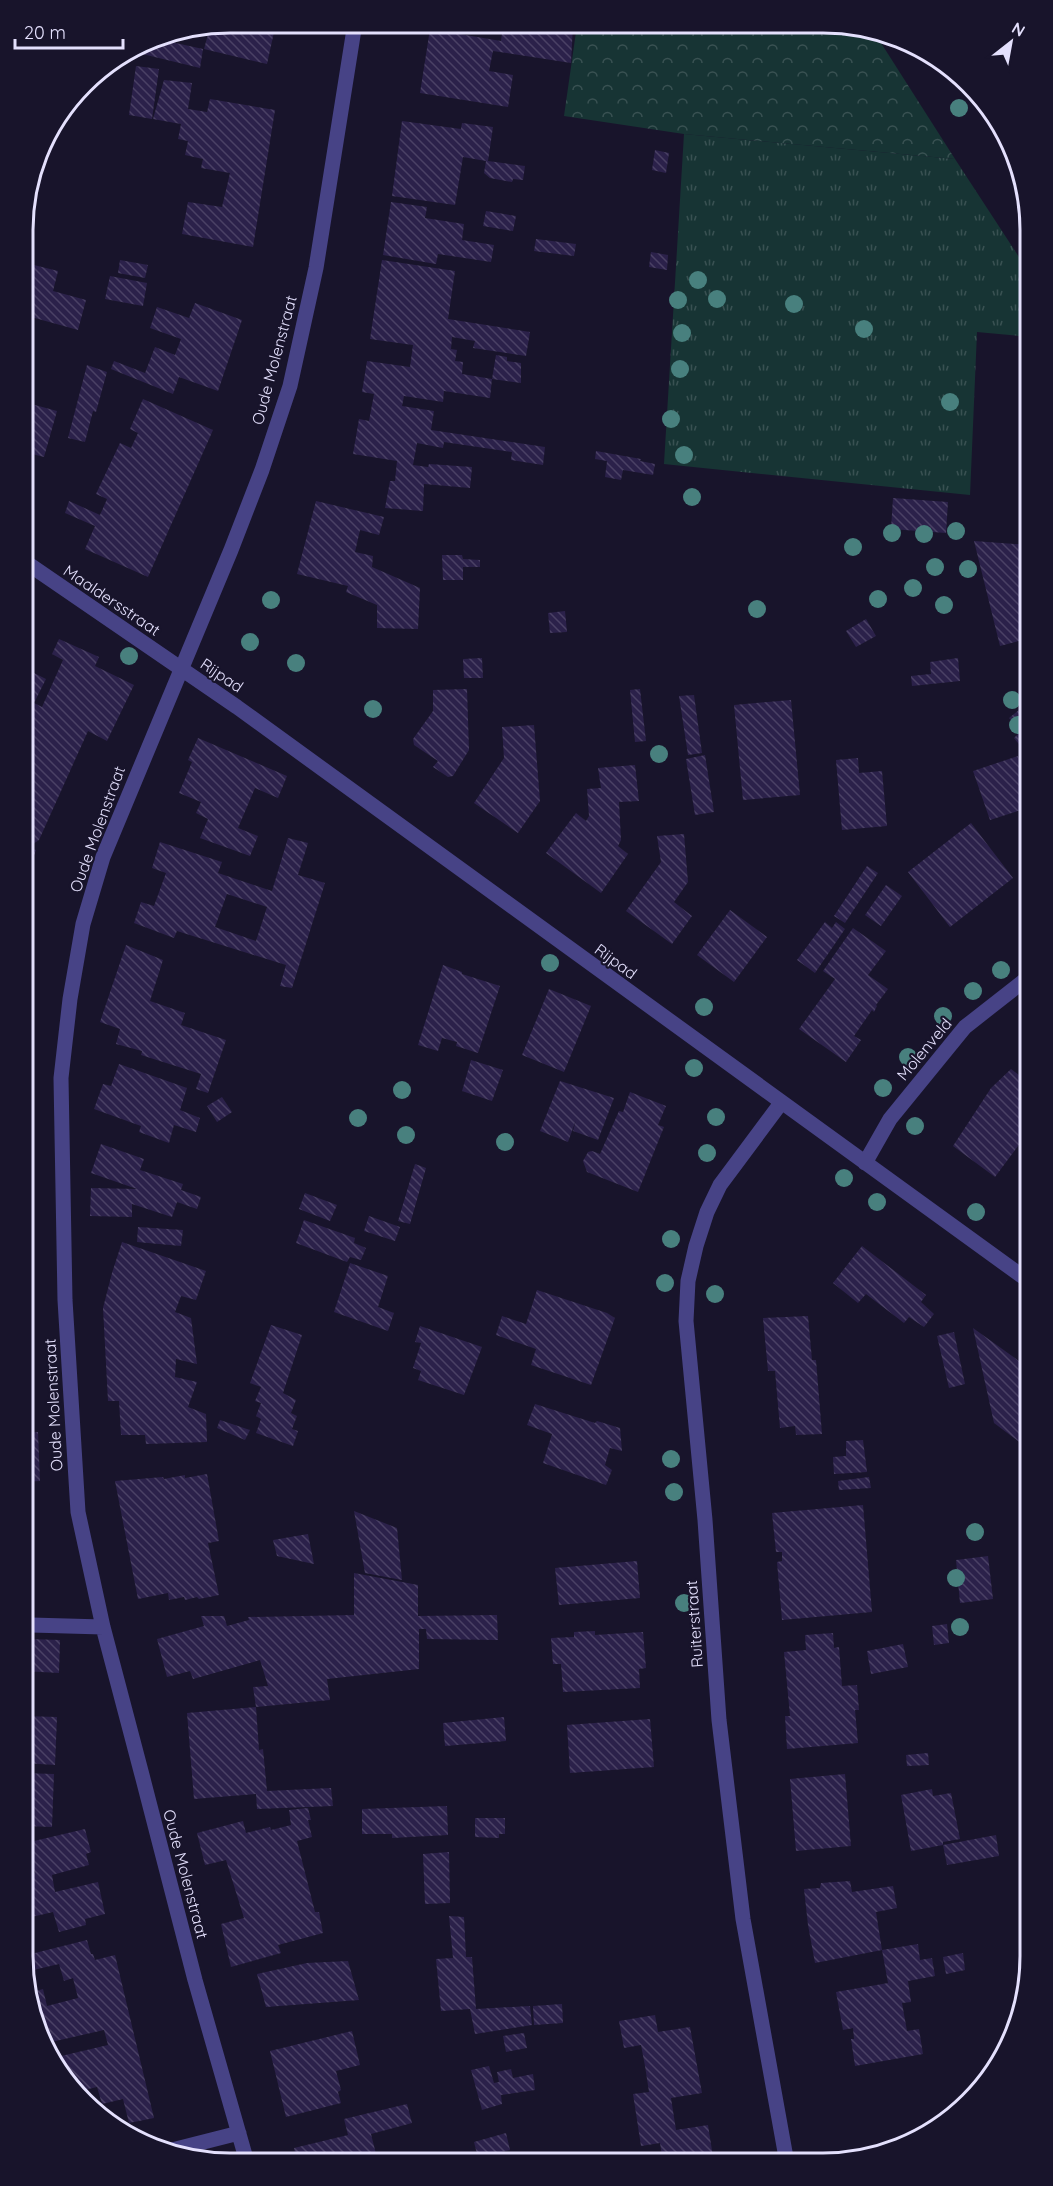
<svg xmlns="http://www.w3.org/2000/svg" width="1053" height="2186" viewBox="0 0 1053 2186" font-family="Quicksand,sans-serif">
<defs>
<pattern id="grass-tufts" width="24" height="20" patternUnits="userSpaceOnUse" patternTransform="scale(1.5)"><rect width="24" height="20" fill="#173434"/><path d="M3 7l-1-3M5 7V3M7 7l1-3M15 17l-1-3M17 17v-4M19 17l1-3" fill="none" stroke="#395152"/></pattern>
<pattern id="forest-crowns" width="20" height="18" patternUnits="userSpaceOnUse" patternTransform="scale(1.5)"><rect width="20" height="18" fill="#173434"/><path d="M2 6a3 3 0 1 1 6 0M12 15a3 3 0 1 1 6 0" fill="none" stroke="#395152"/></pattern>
<pattern id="building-back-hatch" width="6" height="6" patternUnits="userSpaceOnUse" patternTransform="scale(1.5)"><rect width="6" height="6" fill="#2b214a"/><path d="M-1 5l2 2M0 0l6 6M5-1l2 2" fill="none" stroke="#4a4165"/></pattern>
</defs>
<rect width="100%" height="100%" fill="#18142b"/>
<!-- grass -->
<path fill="url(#grass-tufts)" d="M684,134l271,25 75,115v63l-53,-5 -7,163 -306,-31z"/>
<!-- forest -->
<path fill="url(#forest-crowns)" d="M577,25l286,1 11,6 81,127 -271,-25 -120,-18z"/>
<!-- building -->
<path fill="url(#building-back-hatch)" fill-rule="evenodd" d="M230,23h46l-9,41 -63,-15 6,-22z
M503,24l70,1 -2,38 -78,-12 -4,20 24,4 -5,32 -88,-14 10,-64 71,12z
M153,38l50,11 -3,19 -70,-17z
M136,66l23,3 -7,50 -23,-4z
M164,80l28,3 -4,26 19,3 3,-13 65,11 -22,137 -71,-13 6,-32 34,5 8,-34 -29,-5 2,-9 -18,-4 3,-14 -10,-2 3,-15 -28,-5z
M402,121l59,8 1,-6 31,4 -5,34 37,5 -2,14 -10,-1 -1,3 -22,-4 -6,-5 2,-12 -23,-4 -8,48 -63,-9z
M655,150l14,3 -3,20 -14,-3z
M391,202l36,5 -2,11 39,6 -2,16 32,5 -3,17 -53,-8 -2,10 -53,-9z
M486,211l30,5 -3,15 -30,-5z
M536,239l40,5 -2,12 -40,-5z
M651,252l17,3 -1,15 -18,-3z
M120,260l28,5 -3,13 -27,-5z
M382,260l73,11 -7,48 82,13 -4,24 -53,-8 2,-7 -23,-4 -1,12 6,1 -2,11 8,1 -1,12 30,5 -2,19 -46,-7 -1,11 -39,-6 -2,10 32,5 -3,19 114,17 -2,18 -32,-5 1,-8 -68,-10 -1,6 -26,-5 -4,22 15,2 1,-3 43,3 -2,21 -46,-4 -1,27 -38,-3 5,-27h5l2,-20 -44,-7 6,-35 10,2 5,-27 -12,-2 5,-31 43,6 3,-22 -43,-6z
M30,264l28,7 -5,20 33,9 -8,30 -54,-15v-38z
M110,276l37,7 -4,23 -38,-7z
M195,303l47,17 -24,71 -39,-14 -6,17 -62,-25 3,-8 31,12 10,-26 20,8 6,-16 -31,-11 7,-21 32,11z
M496,355l11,2v4l14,2v20l-29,-4z
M87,365l20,7 -11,40 -3,-1 -8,31 -17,-4z
M24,373l5,1 -4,16h-1z
M143,399l70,31 -65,147 -63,-28 10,-23 -30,-13 4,-12 31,14 7,-16 -11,-5 24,-51 11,5 7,-15 -8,-4z
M24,402l33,9 -13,46 -12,-3 -2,4 -6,-1z
M596,451l45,8 -1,2 15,3 -2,11 -30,-5 -2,10 -16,-3 2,-16 -12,-2z
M893,498l55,4 -2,31 -55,-4z
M316,501l68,16 -5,18 -19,-5 -5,22 18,4 -1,11 48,21 -2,41 -41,-1v-23l-31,-13 2,-6 -51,-12z
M974,541l56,4v93l-30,8z
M442,555h20l1,4 17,1v7h-17v13h-20z
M565,611l2,21 -17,1 -2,-20z
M866,619l10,17 -20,11 -10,-16z
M59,639l40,18 -4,9 39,19 -27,56 -19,-10 -49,109 -6,4 -9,-4v-115l5,-10 -5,-2v-45l22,11 -12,24 8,4 21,-47 -11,-6z
M482,658l1,20h-19l-1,-19z
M958,658l2,23 -48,5 -1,-10 20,-2 -1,-12z
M467,689l2,61 -16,26 -5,1 -15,-10 5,-6 -24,-16 -1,-6 20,-28v-21z
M640,689l6,52 -11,1 -5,-52z
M694,695l8,58 -14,2 -9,-59z
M791,700l9,95 -57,5 -9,-95z
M1030,701v57l-16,-20 6,-6 -11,-14z
M534,725l6,76 -22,32 -44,-30 30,-45 -2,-31z
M198,738l89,38 -9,22 -23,-10 -17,40 20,8 -8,20 -50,-18 8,-19 -12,-6 5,-11 -22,-9 13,-31 -4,-2z
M705,755l9,57 -19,3 -9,-56z
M1018,756l12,51 -40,13 -17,-49z
M858,758l1,15 23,-2 5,55 -45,4 -6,-70z
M635,765l4,36 -20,1 2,38 -3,6 10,8 -27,39 -55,-40 30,-40 10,8 3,-5 -2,-27 14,-1 -3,-20z
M971,823l42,55 -63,49 -42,-55z
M684,834l4,48 -14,20 18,14 -20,28 -46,-33 35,-49 -4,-26z
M288,838l20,5 -10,32 27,8 -33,105 -12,-2 6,-21 -109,-34 -3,7 -40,-15 7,-21 13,4 12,-33 -14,-5 8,-26 62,20 -4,11 54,18zM227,894l40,13 -11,34 -41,-14z
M24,846l12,4 -12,34z
M867,866l11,7 -33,50 -11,-7z
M886,885l16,11 -21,30 -16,-11z
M730,910l37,27 -33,45 -37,-27z
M825,922l7,6 4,-6 9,7 -30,44 -18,-13z
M853,928l33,23 -18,24 20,14 -12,16 1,1 -3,6 -2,-2 -18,26 7,4 -15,22 -47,-33 36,-50 -12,-8z
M126,945l37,15 -13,41 35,12 -4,12 45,15 -18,53 -12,-4 5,-15 -60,-19 1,-4 -26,-7 4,-15 -20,-7z
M443,965l19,7v2l38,12 -22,67 -22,-7 1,-4 -15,-4 -4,13 -20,-6z
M549,989l42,17 -27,66 -42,-17z
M471,1060l32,10 -11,31 -30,-10z
M119,1064l68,24 -7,22 20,8 -4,14 -22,-7 -5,18 -30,-11 2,-6 -47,-17 9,-25 8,2z
M1011,1069l17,13 2,-2v50l-35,47 -42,-31 38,-58z
M560,1081l54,17 -16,42 -25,-9 3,-11 -8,22 -28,-11z
M630,1092l36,14 -8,19 6,2 -26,65 -51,-20 -4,-11 5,-9 4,-1 8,3 19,-43 4,1z
M222,1097l10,15 -15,10 -10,-16z
M101,1144l43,15 -4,11 43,14 -2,6 20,7 -4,12 -20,-7 -5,15 -40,-13v13l-42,-1 1,-28 46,1 -46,-16z
M415,1164l11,4 -16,56 -12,-3z
M1030,1188v15l-7,-5z
M305,1193l32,12 -7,16 -31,-12z
M369,1216l31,11 -5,14 -31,-10z
M304,1220l51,18 -1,5 12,5 -5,12 -11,-3 -3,5 -51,-19z
M138,1227l45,3 -2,16 -44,-4z
M122,1242l84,29 -10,29 -15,-4 -6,16 16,6 6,46 -21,-5 -1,18 22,5 -9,25 18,7 1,28 -61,2 -1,-9h-24l-2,-34h-11l-5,-93 9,-35z
M862,1246l64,49 -5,7 13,12 -10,13 -15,-10 -5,6 -38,-29 -8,9 -25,-20z
M350,1263l38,13 -10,31 16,6 -6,18 -54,-19z
M537,1290l70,23 8,5 -24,67 -60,-20 5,-16 -40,-14 6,-19 24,8z
M808,1316l4,44h4l6,74 -26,1 -1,-9 -15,2 -5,-57h-7l-5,-53z
M271,1325l31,10 -19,58 13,7 -5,13 6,3 -5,13 6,2 -5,15 -37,-13 5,-14 -5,-3 5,-13 -6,-2 6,-14 -11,-4z
M420,1326l62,21 -18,48 -46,-15 3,-9 -8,-3 8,-25 -6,-1z
M973,1328l57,41v81l-36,-27z
M954,1332l11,52 -16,4 -12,-52z
M23,1347h8l3,69 -11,1z
M535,1404l60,19 2,-2 23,7 2,23 -12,-3 -5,17 7,5 -6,15 -63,-22 9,-29 -25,-9z
M220,1420l30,10 -5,10 -28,-12z
M38,1432l2,49 -17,1v-49z
M863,1440l4,32 -33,2 -1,-17 13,-1v-15z
M207,1474l12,67 -11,2 11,52 -20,4 -2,-2 -12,3 -1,-3 -15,3 -1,-7 -30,6 -23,-118 48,-4 1,2 21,-4v3z
M869,1477l2,11 -32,2 -1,-9z
M863,1505l9,107 -90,8 -5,-58 5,-1v-9h-6l-4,-39z
M354,1511l43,17 5,52 -37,-7z
M308,1534l6,30 -37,-8 -4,-16z
M988,1556l5,43 -33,4 -4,-43z
M637,1561l3,37 -81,7 -4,-37z
M354,1573l64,12v31l79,-1 1,25 -71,-1 -1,-10h-7v40l-92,10 3,21 -74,7 3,43 4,-1 4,42 64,-3 2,18 -76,3 -1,-15 -62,5 -7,-86 69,-6 -3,-20 15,-1 -8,-26 -67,19 -3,-8 -23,6 -10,-38 47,-13 -3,-10h23l3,10 22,-6 -1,-3 106,-2z
M23,1597l9,1 -2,41 30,1 -1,33 -36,-2z
M947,1624l2,19 -15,2 -2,-19z
M595,1631v4l48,-3 3,36 -7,1 1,19 -77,4 -2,-28h-8l-2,-26 23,-1v-5z
M833,1633l1,15 5,-1 3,39 15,-1 2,25h-4l3,33 -71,6 -2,-33h5l-6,-64 22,-2 -1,-15z
M903,1644l5,23 -37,7 -4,-23z
M23,1716l34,1 -2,48 -32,-2z
M504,1717l2,24 -61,5 -2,-23z
M650,1719l4,48 -84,6 -3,-48z
M928,1753l1,12 -22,1 -1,-11z
M23,1773l31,1 -2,53 -29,-1z
M845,1774l6,72 -55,5 -6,-72z
M932,1789l1,7 18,-3 9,46 -17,3v3l53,-10 3,21 -52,9 -4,-20 -32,6 -10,-56z
M447,1806l1,29 -56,3v-4h-30v-25z
M308,1808l3,12h-3l4,17 -15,4 18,71h4l4,21 -45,12 3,8 -50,14 -10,-43 23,-6 -18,-58 -21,5 -8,-32 46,-12 3,12 24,-6 1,3 20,-5 -2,-15z
M475,1818h30v16h-6v4l-24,-1z
M85,1829l6,23 -5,2 3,11 -37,10 3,17 43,-10 7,32 -20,5 1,6 -27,7 -6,-20 -30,7v-43l12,-3 -2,-7 -10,2v-35l8,-2 3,10z
M449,1852l1,51 -25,1 -2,-50z
M850,1881l2,11 41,-6 4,22 -21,4 6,38 36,-6 2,16 12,-2 3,18 -27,5 3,21 -9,1 5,28 12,-2 4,25 -68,12 -4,-27h3l-1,-11 -10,2 -7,-38 52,-9 -6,-33 -67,13 -7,-38 -4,-36 16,-1 1,-5z
M449,1916l15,1 2,40h6l4,52 54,-3 2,19 -57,9 -5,-25 -29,2 -5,-52 17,-1z
M87,1940l4,14h2l2,6 20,-5 39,163 -25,5 -6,-24 -21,5 -5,-17 -17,4 -23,-34 51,-12 -4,-15 -57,13 -10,-35 -6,1 -2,-16 14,-4 4,17 31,-8 -5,-20 -9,3 -5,-17 -34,8 -2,-16z
M963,1953l2,17 -19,4 -3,-17z
M348,1961l11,39 -93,7 -9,-33 50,-11z
M562,2004l1,19 -29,2 -1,-19z
M655,2015l3,17 32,-5 12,66 -31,5 5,32 32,-5 6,38h-51l-3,-20 -19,3 -8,-52 16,-2 -4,-26 -4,-21 -17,3 -5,-27z
M352,2031l8,34 -24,6 5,19 -3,2 3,11 -55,14 -16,-66z
M524,2033l3,15 -21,4 -3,-16z
M489,2066l5,17 5,-1 -2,-10 14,-3 2,9 20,-4 2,16 -34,5 1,9 -20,6 -11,-40z
M407,2104l5,19 -41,11 7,28h-81l-3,-14 54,-13 -4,-16z
M506,2133l4,17 -32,8 -4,-16z"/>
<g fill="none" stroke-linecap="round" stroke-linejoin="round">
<!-- minor -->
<path stroke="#474386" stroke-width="15" d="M24,561l213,146 793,575
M781,1103l-61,82 -13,27 -11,34 -8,35 -2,40 19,199 14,200 24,199 44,244
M865,1163l25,-44 75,-92 65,-51
M31,1625l72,2
M168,2151l71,-18
M247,2162l-52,-182 -53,-205 -39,-148 -25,-115 -13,-212 -4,-222 9,-79 13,-75 20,-67 128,-307 31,-80 28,-84 26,-118 39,-245"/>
</g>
<!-- trees -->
<g fill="#48807e">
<circle cx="959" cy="108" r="9"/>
<circle cx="698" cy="280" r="9"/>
<circle cx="717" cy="299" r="9"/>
<circle cx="678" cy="300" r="9"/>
<circle cx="794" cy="304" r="9"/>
<circle cx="864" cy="329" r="9"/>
<circle cx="682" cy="333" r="9"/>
<circle cx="680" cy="369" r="9"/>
<circle cx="950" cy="402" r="9"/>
<circle cx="671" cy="419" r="9"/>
<circle cx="684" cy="455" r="9"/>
<circle cx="692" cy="497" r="9"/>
<circle cx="956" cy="531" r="9"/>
<circle cx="892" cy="533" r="9"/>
<circle cx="924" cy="534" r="9"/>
<circle cx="853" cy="547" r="9"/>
<circle cx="935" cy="567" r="9"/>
<circle cx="968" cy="569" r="9"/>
<circle cx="913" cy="588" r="9"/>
<circle cx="878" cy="599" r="9"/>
<circle cx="271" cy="600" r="9"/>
<circle cx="944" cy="605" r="9"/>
<circle cx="757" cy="609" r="9"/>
<circle cx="250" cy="642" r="9"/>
<circle cx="129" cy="656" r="9"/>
<circle cx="296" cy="663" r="9"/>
<circle cx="1012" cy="700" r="9"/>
<circle cx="373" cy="709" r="9"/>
<circle cx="1018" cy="725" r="9"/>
<circle cx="659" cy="754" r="9"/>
<circle cx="550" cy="963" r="9"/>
<circle cx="1001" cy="970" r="9"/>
<circle cx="973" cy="991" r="9"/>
<circle cx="704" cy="1007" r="9"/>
<circle cx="943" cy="1016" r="9"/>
<circle cx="908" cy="1057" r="9"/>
<circle cx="694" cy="1068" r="9"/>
<circle cx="883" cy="1088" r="9"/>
<circle cx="402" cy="1090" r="9"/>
<circle cx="716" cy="1117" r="9"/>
<circle cx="358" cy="1118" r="9"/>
<circle cx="915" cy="1126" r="9"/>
<circle cx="406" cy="1135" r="9"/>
<circle cx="505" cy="1142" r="9"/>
<circle cx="707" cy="1153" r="9"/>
<circle cx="844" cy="1178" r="9"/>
<circle cx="877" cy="1202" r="9"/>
<circle cx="976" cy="1212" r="9"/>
<circle cx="671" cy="1239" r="9"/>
<circle cx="665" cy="1283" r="9"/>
<circle cx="715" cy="1294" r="9"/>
<circle cx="671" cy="1459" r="9"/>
<circle cx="674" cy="1492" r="9"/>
<circle cx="975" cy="1532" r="9"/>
<circle cx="956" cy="1578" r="9"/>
<circle cx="684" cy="1603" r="9"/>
<circle cx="960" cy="1627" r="9"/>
</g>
<g text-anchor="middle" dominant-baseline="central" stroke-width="4.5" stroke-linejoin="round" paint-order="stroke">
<!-- street labels -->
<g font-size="16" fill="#e4e0fd" stroke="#18142b">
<text transform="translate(274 360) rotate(-75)">Oude Molenstraat</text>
<text transform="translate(112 600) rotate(34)">Maaldersstraat</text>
<text transform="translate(222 675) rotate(34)">Rijpad</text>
<text transform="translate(97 829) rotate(-70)">Oude Molenstraat</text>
<text transform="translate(616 961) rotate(36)">Rijpad</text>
<text transform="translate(924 1049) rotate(-50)">Molenveld</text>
<text transform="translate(53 1405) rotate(-93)">Oude Molenstraat</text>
<text transform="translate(694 1624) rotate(-94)">Ruiterstraat</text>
<text transform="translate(186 1874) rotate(75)">Oude Molenstraat</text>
</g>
</g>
<!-- crop -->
<path d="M0 0H1053V2186H0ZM230 33H823A197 197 0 0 1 1020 230V1956A197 197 0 0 1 823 2153H230A197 197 0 0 1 33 1956V230A197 197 0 0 1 230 33Z" fill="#18142b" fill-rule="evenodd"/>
<path fill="none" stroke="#e4e0fd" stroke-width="3" d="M230 33H823A197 197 0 0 1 1020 230V1956A197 197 0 0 1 823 2153H230A197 197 0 0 1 33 1956V230A197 197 0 0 1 230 33Z"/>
<!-- north arrow -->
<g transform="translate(1011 42) rotate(31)" stroke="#18142b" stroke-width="4.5" paint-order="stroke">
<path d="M0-4.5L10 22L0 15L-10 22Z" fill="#e4e0fd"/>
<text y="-9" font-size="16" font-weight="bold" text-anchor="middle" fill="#e4e0fd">N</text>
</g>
<!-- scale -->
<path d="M15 39v9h108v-9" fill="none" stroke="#e4e0fd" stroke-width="3"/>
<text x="24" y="39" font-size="18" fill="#e4e0fd" stroke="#18142b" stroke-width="4.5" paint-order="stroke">20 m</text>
</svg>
